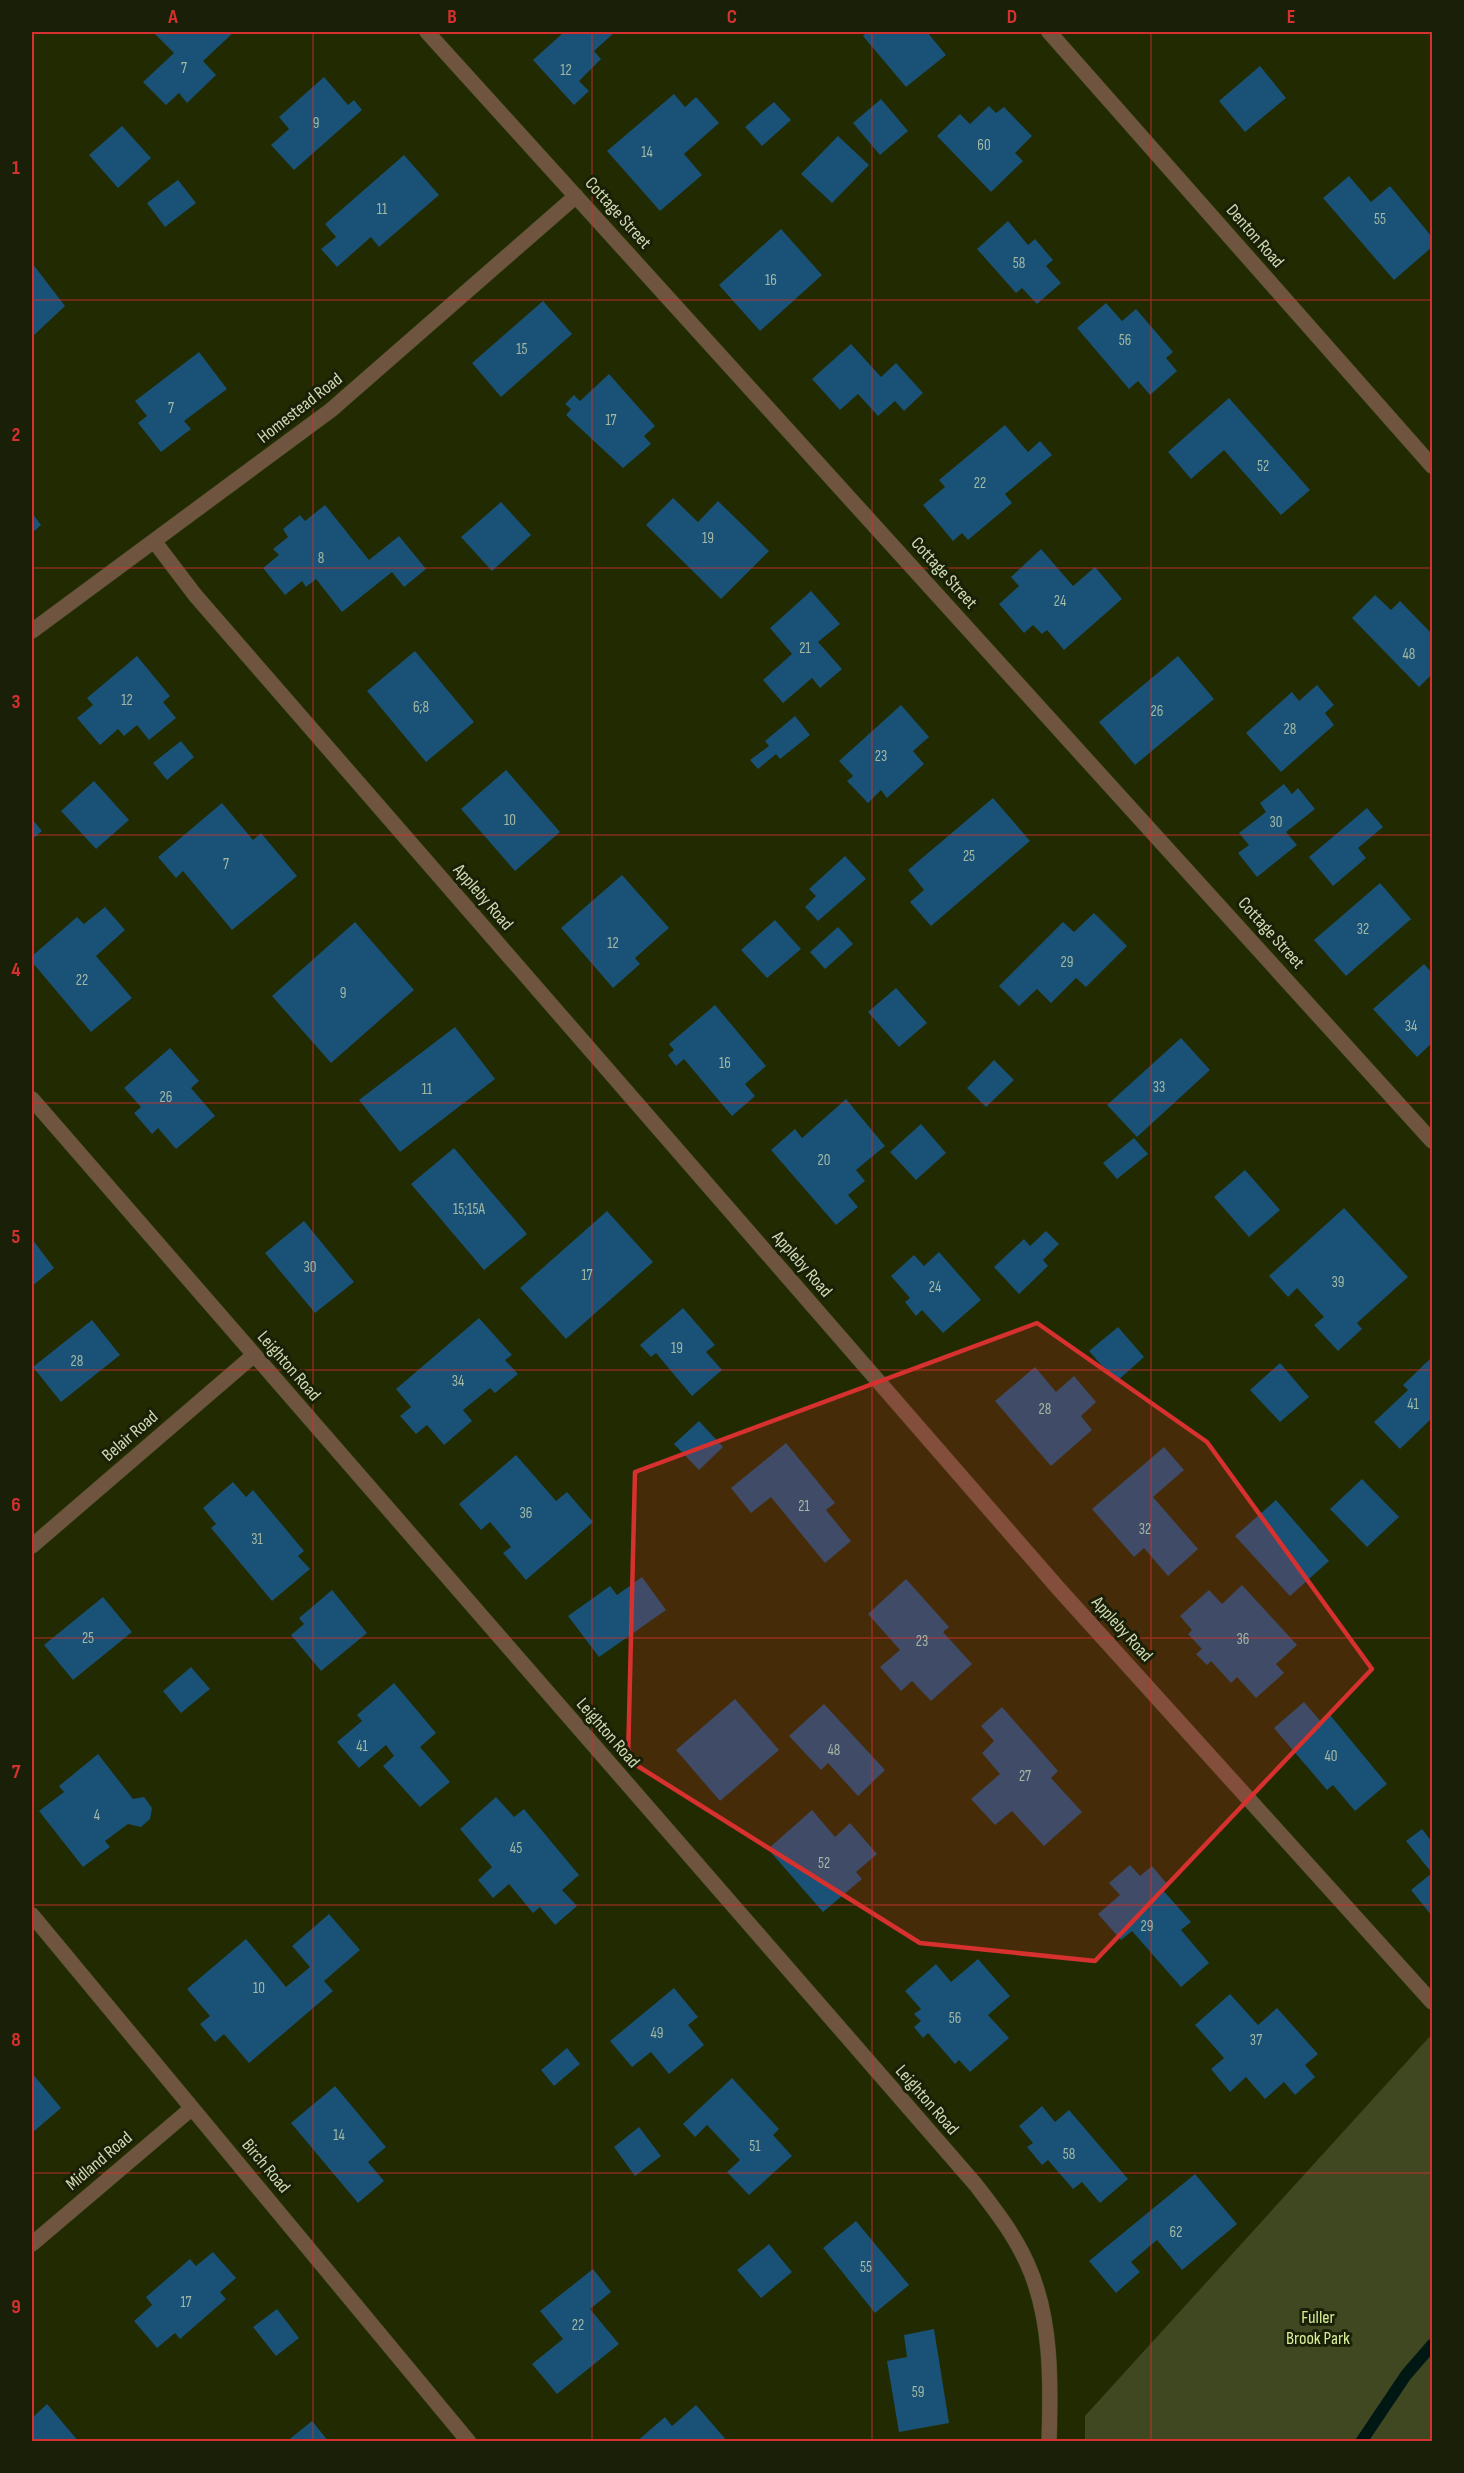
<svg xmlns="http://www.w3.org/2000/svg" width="1464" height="2473" viewBox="0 0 1464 2473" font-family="'Sofia Sans Condensed',sans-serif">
<rect width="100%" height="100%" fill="#222a01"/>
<!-- green -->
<path fill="#3f4821" d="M1432,2034v407h-347v-25z"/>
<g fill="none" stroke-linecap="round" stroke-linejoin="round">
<!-- stream -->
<path stroke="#001713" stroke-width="12" d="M1361,2442l45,-67 26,-30"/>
</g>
<!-- building -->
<path fill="#195276" d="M153,32h81l-31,29 13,14 -29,28 -8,-10 -13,12 -23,-23 31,-29z
M564,32h51l-21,19 7,8 -22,22 10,10 -15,14 -41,-45z
M867,32h60l19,23 -40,32 -43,-51z
M1260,66l26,32 -41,34 -26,-31z
M324,77l24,28 6,-5 8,10 -68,60 -23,-25 18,-16 -10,-12z
M674,94l11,13 11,-10 23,26 -35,31 18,21 -42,36 -53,-60z
M881,99l27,32 -28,24 -27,-32z
M774,102l17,18 -29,26 -17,-19z
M989,106l7,7 8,-6 28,29 -17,17 8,8 -32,31 -54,-56 23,-22 10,10z
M122,126l29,32 -33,30 -29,-33z
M838,136l31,29 -37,38 -31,-29z
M404,155l35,40 -60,52 -8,-10 -34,30 -16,-18 15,-12 -11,-13z
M1349,176l22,26 19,-16 42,51v10l-38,33 -71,-82z
M178,180l18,23 -31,24 -18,-24z
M1008,221l20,24 7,-6 18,21 -7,6 15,17 -24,21 -15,-16 -6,5 -39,-44z
M781,229l41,46 -62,56 -41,-46z
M32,263l33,43 -33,31z
M543,301l29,33 -71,63 -29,-34z
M1106,303l16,18 14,-12 37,43 -7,6 11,13 -27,24 -12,-14 -9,8 -52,-61z
M851,344l30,33 15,-14 27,30 -19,18 -9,-10 -17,15 -20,-22 -18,16 -28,-31z
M199,352l28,37 -43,32 7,8 -30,23 -23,-29 9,-7 -12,-15z
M609,374l46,52 -11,10 7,8 -28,24 -57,-53 5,-6 -6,-5 9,-9 6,6z
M1229,398l81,92 -29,25 -57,-65 -33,29 -23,-27z
M1005,425l23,27 12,-11 12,14 -47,39 7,9 -44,37 -6,-7 -9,8 -30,-36 22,-18 -6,-7z
M673,498l25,24 20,-21 51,50 -48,48 -75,-74z
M501,502l30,33 -39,36 -31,-34z
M325,505l44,55 30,-24 27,33 -22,18 -12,-15 -50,40 -26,-33 -10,8 -4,-6 -17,14 -22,-27 16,-13 -6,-6 15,-12 -5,-8 17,-14 5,6z
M32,513l9,12 -9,8z
M1041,549l32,37 22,-19 27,32 -58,51 -17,-20 -5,4 -9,-9 -9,8 -25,-29 20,-18 -8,-9z
M811,591l29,33 -22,18 24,27 -22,19 -8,-10 -29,25 -20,-23 29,-26 -22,-26z
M1375,595l16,15 9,-9 32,33v40l-13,13 -67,-69z
M415,651l59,71 -48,40 -59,-71z
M137,656l33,40 -7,6 13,16 -27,22 -12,-15 -13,11 -6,-7 -18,16 -23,-27 16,-13 -6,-7z
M1178,656l36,43 -79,66 -36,-43z
M1317,685l17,20 -9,8 9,12 -53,47 -35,-39 46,-41 7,9z
M901,705l28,32 -16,14 11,13 -37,34 -6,-8 -13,13 -21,-22 6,-5 -14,-15z
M795,716l15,19 -30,24 -4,-5 -18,15 -8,-9 19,-14 -4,-5z
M181,741l13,16 -27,23 -14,-17z
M506,770l54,62 -45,39 -54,-62z
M94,781l35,39 -33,29 -35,-38z
M1284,784l8,10 6,-6 17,21 -29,23 11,13 -40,32 -19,-24 11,-8 -10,-12 27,-21 -6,-9z
M993,798l37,43 -99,85 -21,-24 14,-12 -16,-20z
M222,803l31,37 8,-7 36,43 -65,54 -49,-59 -7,7 -18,-21z
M1367,808l16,19 -25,21 8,10 -33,28 -24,-29z
M32,819l10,12 -10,8z
M845,856l21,23 -48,42 -13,-14 11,-11 -7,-7z
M622,875l47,53 -34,30 5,6 -27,24 -52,-60z
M1380,883l31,36 -65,57 -32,-36z
M105,907l20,23 -29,26 36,42 -41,34 -59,-70v-6l45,-39 7,7z
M1094,913l33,33 -41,41 -10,-9 -25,25 -14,-14 -18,17 -20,-20 64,-64 11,10z
M775,920l26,29 -34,29 -26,-28z
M355,922l59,68 -83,73 -59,-67z
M838,927l15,17 -28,25 -15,-17z
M1424,964l8,9v70l-15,14 -44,-48z
M896,988l31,35 -28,24 -31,-35z
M715,1005l51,61 -21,18 10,12 -23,20 -48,-57 -8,7 -8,-11 6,-5 -5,-6z
M455,1027l40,52 -95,73 -41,-52z
M1181,1038l29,32 -73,67 -30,-32z
M170,1048l29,33 -8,7 24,28 -39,33 -18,-21 -6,6 -18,-21 7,-6 -17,-19z
M994,1060l20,20 -28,27 -19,-19z
M846,1099l39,47 -29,24 9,11 -17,14 10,12 -22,18 -65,-75 24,-21 7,9z
M921,1124l25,29 -30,27 -26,-28z
M1134,1138l14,16 -31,25 -14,-16z
M454,1148l73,86 -43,36 -73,-86z
M1245,1170l35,40 -31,27 -35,-40z
M1344,1208l64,69 -51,46 5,6 -24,22 -24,-26 10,-8 -27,-29 -9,9 -19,-21z
M607,1211l46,51 -87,77 -46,-51z
M304,1221l50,61 -39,31 -50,-60z
M1046,1231l13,13 -16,16 5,6 -29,28 -25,-27 30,-28 6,7z
M32,1239l22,29 -22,18z
M939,1252l42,48 -38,33 -21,-23 -6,6 -11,-14 5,-4 -19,-22 23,-21 10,11z
M683,1308l32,37 -9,7 16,18 -30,26 -36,-43 -5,4 -11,-12z
M479,1318l33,37 -7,5 13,14 -23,19 -5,-5 -27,22 9,11 -28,24 -17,-20 -11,9 -16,-18 11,-9 -15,-18z
M92,1320l28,35 -59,47 -28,-35z
M1118,1327l26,30 -28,25 -27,-31z
M1432,1357v61l-32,31 -26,-27 34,-32 -5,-5z
M1280,1363l29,34 -29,25 -30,-32z
M1035,1367l21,25 18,-16 22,26 -15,14 11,14 -41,36 -56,-65z
M699,1421l24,26 -24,23 -25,-26z
M786,1443l49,60 -9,7 25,31 -26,22 -54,-66 -20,16 -20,-25z
M1164,1447l20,23 -31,27 45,52 -30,27 -24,-28 -10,9 -42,-48z
M516,1455l40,46 11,-9 26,30 -67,58 -23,-27 8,-6 -21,-25 -9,8 -22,-26z
M1362,1479l37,38 -32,30 -37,-38z
M233,1482l13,15 7,-7 51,61 -6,5 12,13 -38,32 -61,-73 5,-4 -13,-16z
M1276,1500l53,61 -39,35 -55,-60z
M642,1577l24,33 -67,47 -31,-41 42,-30 7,9z
M906,1579l43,48 -6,5 29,32 -41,37 -19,-20 -11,10 -21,-24 20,-17 -32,-36z
M1242,1585l55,60 -21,19 8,9 -28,25 -19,-21 -6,6 -20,-22 -4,4 -11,-11 6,-5 -14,-15 4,-4 -12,-14 29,-26 13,14z
M332,1590l35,43 -46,38 -30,-36 13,-11 -5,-6z
M103,1597l29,35 -59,48 -29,-35z
M191,1667l19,22 -29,24 -18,-22z
M394,1683l42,50 -16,14 30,35 -30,25 -37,-41 11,-10 -8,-11 -27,23 -22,-26 25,-21 -5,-6z
M735,1699l44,51 -59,51 -44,-51z
M1304,1702l18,21 8,-8 57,69 -32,27 -22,-26 -6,5 -53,-62z
M824,1704l61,66 -27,26 -30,-33 -7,7 -32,-34z
M1002,1707l56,64 -7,7 31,34 -38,34 -32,-35 -17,14 -24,-26 29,-25 -18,-21 12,-12 -13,-15z
M98,1754l35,45 11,-2 8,11 -2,11 -9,8 -13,-3 -23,17 5,6 -27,20 -44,-56 25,-19 -5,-6z
M496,1797l18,20 10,-8 55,66 -17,15 15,16 -22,19 -15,-18 -7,6 -24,-29 -16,14 -15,-18 14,-13 -32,-38z
M812,1810l23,27 15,-14 27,31 -21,18 6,7 -39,33 -55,-63z
M1422,1829l10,13v74l-21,-26 21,-17 -26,-32z
M1130,1865l10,11 12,-10 15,18 -6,4 30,34 -10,8 28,33 -28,24 -49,-56 -11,9 -23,-26 22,-19 -11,-12z
M329,1914l31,36 -36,31 9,10 -84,72 -25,-29 -9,8 -15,-18 10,-8 -23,-27 59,-50 40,48 24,-20 -18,-21z
M978,1959l32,37 -22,19 21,23 -39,34 -11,-12 -4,4 -27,-31 -5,5 -9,-11 7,-6 -7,-7 7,-5 -16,-18 31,-27 15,18z
M674,1988l24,29 -10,8 16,20 -35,29 -18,-22 -19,15 -22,-26z
M1230,1994l28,31 19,-17 41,46 -13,11 10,12 -20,18 -11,-13 -19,17 -19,-22 -16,15 -19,-23 13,-11 -29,-33z
M567,2048l13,16 -26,22 -13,-16z
M32,2073l29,35 -29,25z
M732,2078l47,51 -6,6 19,21 -43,39 -22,-23 13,-12 -33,-35 -12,12 -12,-13z
M335,2086l51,61 -18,15 16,19 -26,22 -67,-80z
M1042,2106l13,16 14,-12 59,69 -28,24 -18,-21 -9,7 -25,-29 -6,5 -15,-18 6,-4 -14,-17z
M639,2127l22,29 -26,20 -21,-29z
M1195,2174l42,50 -55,46 -25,-30 -26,22 9,10 -24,21 -27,-32z
M856,2221l53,64 -34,28 -52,-65z
M769,2244l23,28 -31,26 -24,-28z
M213,2252l23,26 -16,14 6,7 -46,40 -5,-6 -18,15 -23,-27 18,-16 -6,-8 44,-38 6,7z
M593,2269l18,23 -21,17 29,35 -62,50 -25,-30 31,-25 -23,-28z
M277,2309l22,29 -23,18 -23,-29z
M934,2329l15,94 -50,9 -12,-71 20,-4 -3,-22z
M47,2404l32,38h-47v-24z
M696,2405l32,37h-92l29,-25 7,9z
M312,2421l17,21h-43z"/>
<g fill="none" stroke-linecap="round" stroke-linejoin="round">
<defs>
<path id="minor" d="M427,32l1005,1109
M1049,32l383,434
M154,541l41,54 863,993 374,414
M32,631l299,-221 245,-214
M32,1099l944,1086c19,25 38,49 51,78 25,54 24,120 22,179
M32,1546l222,-191
M32,1915l437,527
M32,2244l160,-136"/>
</defs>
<!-- minor casing -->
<use href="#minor" stroke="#3e461e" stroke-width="16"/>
<!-- minor -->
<use href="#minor" stroke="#6f553f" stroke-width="15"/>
</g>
<!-- marked area -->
<path fill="#d6312f" fill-opacity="0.2" stroke="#d6312f" stroke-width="4.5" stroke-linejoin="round" d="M1037,1323l170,119 165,227 -277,292 -175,-18 -292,-183 7,-288z"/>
<!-- grid -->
<path fill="none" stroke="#d6312f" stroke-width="1.5" stroke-opacity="0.55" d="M313,32v2410M592,32v2410M872,32v2410M1151,32v2410M32,300h1400M32,568h1400M32,835h1400M32,1103h1400M32,1370h1400M32,1638h1400M32,1905h1400M32,2173h1400"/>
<g text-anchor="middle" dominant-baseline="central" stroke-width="6" stroke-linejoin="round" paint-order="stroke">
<!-- number labels -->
<g font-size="15" fill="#a2b8a4">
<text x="184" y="68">7</text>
<text x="566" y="70">12</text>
<text x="316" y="123">9</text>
<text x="984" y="145">60</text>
<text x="647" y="152">14</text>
<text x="382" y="209">11</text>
<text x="1380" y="219">55</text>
<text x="1019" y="263">58</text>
<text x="771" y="280">16</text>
<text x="1125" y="340">56</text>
<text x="522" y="349">15</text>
<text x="171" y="408">7</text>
<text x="611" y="420">17</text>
<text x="1263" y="466">52</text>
<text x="980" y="483">22</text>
<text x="708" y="538">19</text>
<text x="321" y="558">8</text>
<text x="1060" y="601">24</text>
<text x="805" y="648">21</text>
<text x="1409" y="654">48</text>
<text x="127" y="700">12</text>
<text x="421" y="707">6;8</text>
<text x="1157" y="711">26</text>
<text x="1290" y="729">28</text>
<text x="881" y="756">23</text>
<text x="510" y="820">10</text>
<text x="1276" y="822">30</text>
<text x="969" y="856">25</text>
<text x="226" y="864">7</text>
<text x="1363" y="929">32</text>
<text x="613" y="943">12</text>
<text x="1067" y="962">29</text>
<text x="82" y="980">22</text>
<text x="343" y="993">9</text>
<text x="1411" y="1026">34</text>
<text x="725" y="1063">16</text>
<text x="1159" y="1087">33</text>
<text x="427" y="1089">11</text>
<text x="166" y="1097">26</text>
<text x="824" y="1160">20</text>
<text x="469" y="1209">15;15A</text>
<text x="310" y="1267">30</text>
<text x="587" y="1275">17</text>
<text x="1338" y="1282">39</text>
<text x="935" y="1287">24</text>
<text x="677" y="1348">19</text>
<text x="77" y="1361">28</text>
<text x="458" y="1381">34</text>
<text x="1413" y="1404">41</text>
<text x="1045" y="1409">28</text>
<text x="804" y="1506">21</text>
<text x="526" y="1513">36</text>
<text x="1145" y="1529">32</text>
<text x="257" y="1539">31</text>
<text x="88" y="1638">25</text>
<text x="1243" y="1639">36</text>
<text x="922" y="1641">23</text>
<text x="362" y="1746">41</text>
<text x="834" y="1750">48</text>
<text x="1331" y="1756">40</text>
<text x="1025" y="1776">27</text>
<text x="97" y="1815">4</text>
<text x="516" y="1848">45</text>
<text x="824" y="1863">52</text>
<text x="1147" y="1926">29</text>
<text x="259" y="1988">10</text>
<text x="955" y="2018">56</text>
<text x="657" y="2033">49</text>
<text x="1256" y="2040">37</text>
<text x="339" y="2135">14</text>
<text x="755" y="2146">51</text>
<text x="1069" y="2154">58</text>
<text x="1176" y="2232">62</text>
<text x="866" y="2267">55</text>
<text x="186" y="2302">17</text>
<text x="578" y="2325">22</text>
<text x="918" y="2392">59</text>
</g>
<!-- street labels -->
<g font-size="18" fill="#cfdab4" stroke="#1a2007">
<text transform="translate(618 213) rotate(48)">Cottage Street</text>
<text transform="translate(1255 236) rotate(49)">Denton Road</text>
<text transform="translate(300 408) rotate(-38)">Homestead Road</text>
<text transform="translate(944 573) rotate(48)">Cottage Street</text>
<text transform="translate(483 897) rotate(49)">Appleby Road</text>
<text transform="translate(1271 933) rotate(48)">Cottage Street</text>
<text transform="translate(802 1264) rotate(49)">Appleby Road</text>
<text transform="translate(289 1366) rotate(49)">Leighton Road</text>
<text transform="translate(130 1436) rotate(-41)">Belair Road</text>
<text transform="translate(1122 1629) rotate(48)">Appleby Road</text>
<text transform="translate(608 1733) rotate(49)">Leighton Road</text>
<text transform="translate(927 2100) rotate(49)">Leighton Road</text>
<text transform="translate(99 2161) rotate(-40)">Midland Road</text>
<text transform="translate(266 2166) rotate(50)">Birch Road</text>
</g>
<!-- park labels -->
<g font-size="18" fill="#d7ee97" stroke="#1a2007">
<text x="1318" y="2317">Fuller<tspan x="1318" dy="21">Brook Park</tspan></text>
</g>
</g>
<!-- border -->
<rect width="1464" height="2473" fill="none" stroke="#1a2007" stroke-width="66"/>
<rect x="33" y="33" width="1398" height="2407" fill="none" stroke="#d6312f" stroke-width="2"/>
<g font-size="20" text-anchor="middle" font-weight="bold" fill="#d6312f">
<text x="173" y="23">A</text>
<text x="452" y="23">B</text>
<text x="732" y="23">C</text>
<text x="1012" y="23">D</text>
<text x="1291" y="23">E</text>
<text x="16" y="174">1</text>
<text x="16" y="441">2</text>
<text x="16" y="708">3</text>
<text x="16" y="976">4</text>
<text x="16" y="1243">5</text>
<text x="16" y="1511">6</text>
<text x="16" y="1778">7</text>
<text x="16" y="2046">8</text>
<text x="16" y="2313">9</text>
</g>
</svg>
